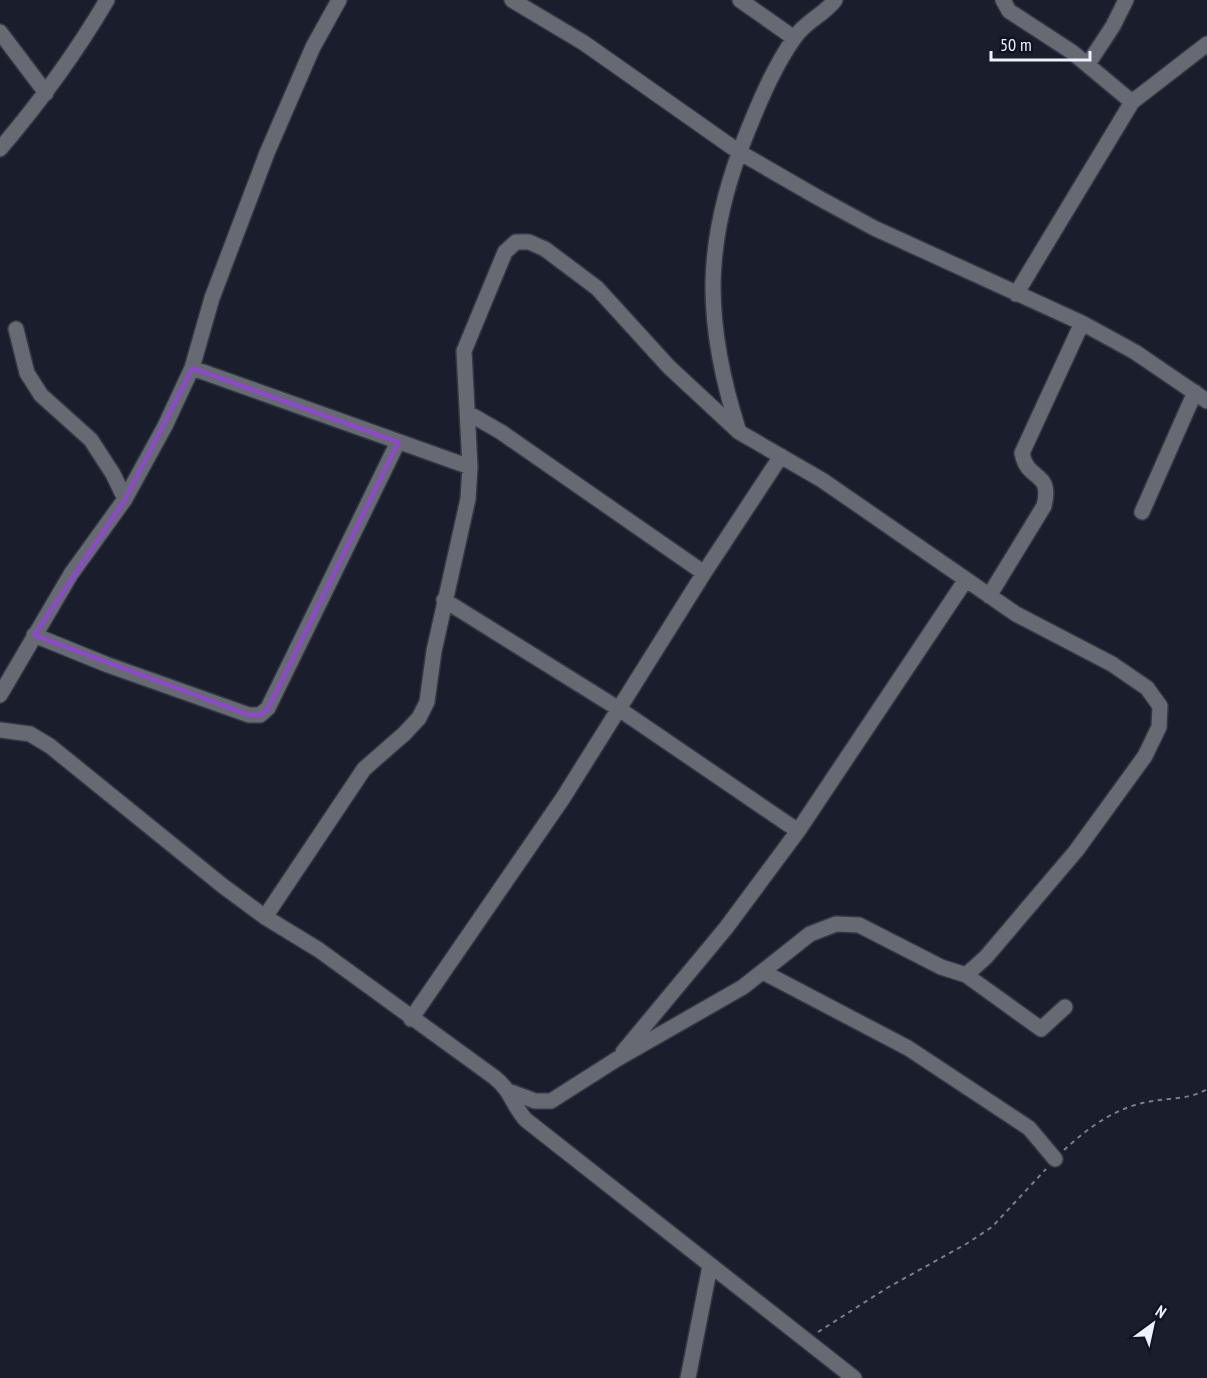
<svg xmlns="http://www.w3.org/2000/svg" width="1207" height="1378" viewBox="0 0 1207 1378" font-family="'PT Sans Narrow',sans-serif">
<rect width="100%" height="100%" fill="#191d2c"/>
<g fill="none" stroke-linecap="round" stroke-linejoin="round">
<defs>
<path id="minor" d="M512,0l72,43 155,109 78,45 57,31 208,95 53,29 72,49
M740,0l54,38
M1003,0l6,11 63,41 60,50
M0,32l46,61
M1088,64l25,-38 13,-26
M0,149c40,-47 76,-96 107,-149
M1016,294l116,-192 75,-58
M16,329l11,44 14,22 50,45 22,34 12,25
M192,368l278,99
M468,413l33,19 203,141
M739,432c-36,-112 -36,-192 9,-302 13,-32 27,-65 47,-93 11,-16 29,-22 40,-37
M1142,512l53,-120
M989,596l55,-90c9,-36 -17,-24 -22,-53l60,-130
M444,600l175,109 179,122
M34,635l74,30 141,50h11l8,-7 130,-266
M0,695l71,-121 54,-75 40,-73 27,-58 20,-70 55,-145 46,-106 26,-47
M0,730l30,4 20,12 173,140 42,31 54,33 175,127c18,14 18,28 32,43l328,258
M265,917l99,-148 40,-35 15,-16 8,-16 7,-51 34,-152 2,-32 -6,-116 41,-99 11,-10h13l16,7 52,39 72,79 70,65 83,48 194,134 96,50 35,24 13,18 -1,21 -14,29 -69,95 -90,106 -20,18 -25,-8 -82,-42 -23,-1 -26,10 -67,53 -126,72 -66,42h-16l-24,-9
M763,972l145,76 121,80 26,31
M966,975l75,54 24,-22
M411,1019l152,-221 141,-225 77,-117
M623,1052l103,-124 72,-97 167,-250
M688,1378l22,-112"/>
</defs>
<!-- minor casing -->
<use href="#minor" stroke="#333745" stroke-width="18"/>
<!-- path -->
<path stroke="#7a7e8b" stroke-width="2" stroke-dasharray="4.5 4.5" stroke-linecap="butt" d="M1064,1150c26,-24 54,-44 89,-49 18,-3 38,-2 54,-12
M818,1332l69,-44 79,-44 26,-17 54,-58"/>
<!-- minor -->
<use href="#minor" stroke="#676a72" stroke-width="15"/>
</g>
<!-- marked area -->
<path fill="none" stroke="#8c4ac8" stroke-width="4.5" stroke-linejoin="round" d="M192,368l206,74 -130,266 -8,7h-11l-215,-80 91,-136z"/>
<!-- north arrow -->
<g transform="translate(1153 1324) rotate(33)" stroke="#101322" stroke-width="4.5" paint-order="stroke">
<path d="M0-4.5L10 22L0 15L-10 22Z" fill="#eef2fc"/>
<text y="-9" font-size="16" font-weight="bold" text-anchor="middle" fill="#eef2fc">N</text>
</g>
<!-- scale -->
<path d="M991 51v9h99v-9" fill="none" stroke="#eef2fc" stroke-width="3"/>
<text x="1000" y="51" font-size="18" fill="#eef2fc" stroke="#101322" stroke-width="4.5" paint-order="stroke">50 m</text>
</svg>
